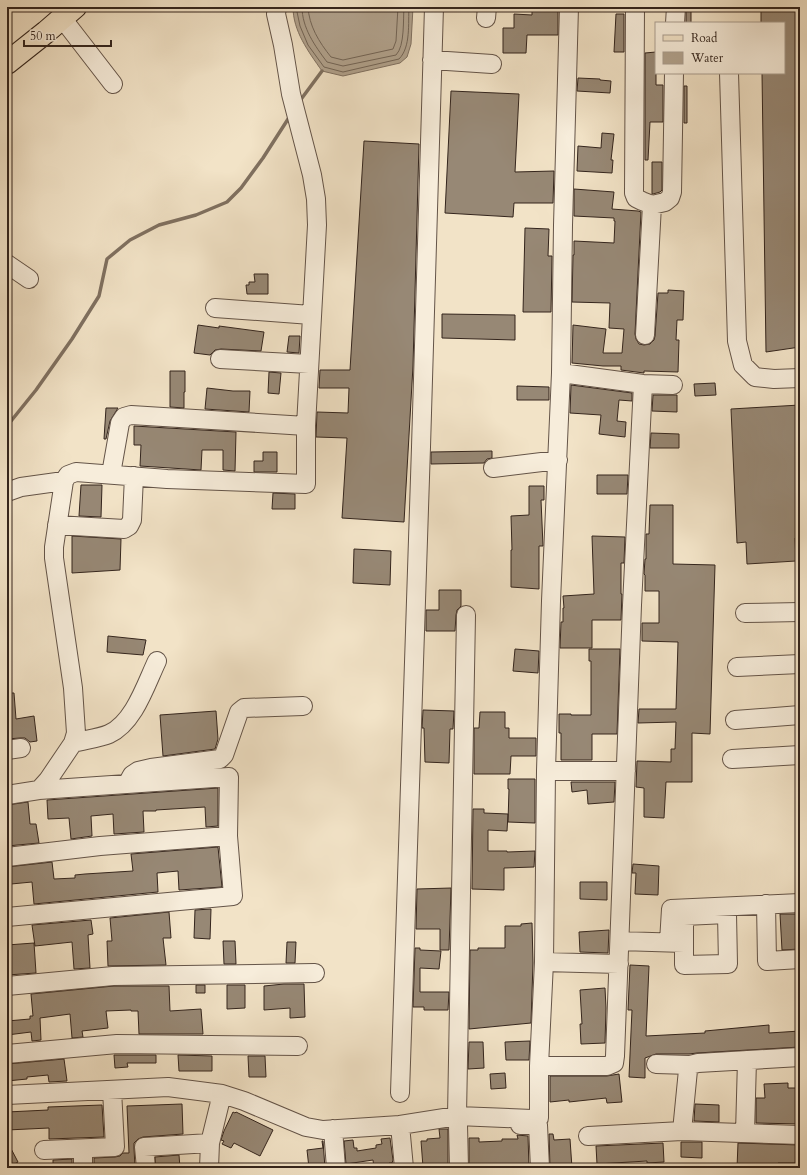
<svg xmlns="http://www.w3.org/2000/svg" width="807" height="1175" viewBox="0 0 807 1175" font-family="Cardo,serif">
<rect width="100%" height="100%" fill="#f2e3c7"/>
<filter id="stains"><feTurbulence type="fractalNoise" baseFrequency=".005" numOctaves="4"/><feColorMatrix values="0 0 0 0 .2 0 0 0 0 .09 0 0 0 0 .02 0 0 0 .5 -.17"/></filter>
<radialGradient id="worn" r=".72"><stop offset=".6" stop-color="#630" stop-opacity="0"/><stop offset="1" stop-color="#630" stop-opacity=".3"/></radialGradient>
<!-- water -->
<path fill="#b1a28d" stroke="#7f7060" d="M293,7h120l-2,37 -4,13 -7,6 -57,13 -21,-5c-14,-20 -29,-40 -29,-64z"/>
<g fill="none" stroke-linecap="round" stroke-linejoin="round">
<!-- shore -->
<path stroke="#726455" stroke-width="1" d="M296,7l4,19 8,19 16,22 19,5 56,-13c12,-12 9,-36 10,-52
M302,7c0,21 13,39 25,55l16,4 53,-11c9,-9 7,-36 8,-48
M308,7c1,19 11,35 23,50l12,3 50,-11 3,-8 2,-34"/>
<!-- stream -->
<path stroke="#7f7060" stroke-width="3.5" d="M299,102l23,-31
M7,426l29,-36 36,-51 27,-43 8,-37 23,-19 29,-15 37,-10 31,-13 14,-14 22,-30 27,-42"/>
</g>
<!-- building -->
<path fill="#978875" stroke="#34251d" d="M686,7h5v16h-5z
M761,7h39v340l-34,5 -4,-279h22v-50h-23z
M532,10h26v25h-31l-1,18h-23v-25h11v-14l18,1z
M616,14h8v38h-10z
M656,52v33h7v37h-13l-2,38h-3v-107z
M578,78l22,1v1l11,1 -1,12 -33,-2z
M684,86h3v37h-3z
M451,91l68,3 -4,78 39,-1 -1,32h-39l-1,14 -68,-4z
M602,133l12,1 -3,26h2l-1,13 -35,-2 1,-25 23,2z
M364,141l55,3 -6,222 -9,156 -62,-4 5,-80 -31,-1 1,-25 31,1 1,-25h-30l1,-18h30z
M652,162h10v28l-2,2 -7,2h-1z
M574,189l40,3 -2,17 26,2 3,1 -6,122 1,5 3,5 5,1 6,-1 4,-4 1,-4 3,-43h10v-3l16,1 -1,29h-6l-1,20h3l-1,32 -34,-1v2l-23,-3v-4h-18l-31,-3 1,-38 33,4 -3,24h19l2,-24 -15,-1 1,-25 -38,-1 1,-47h1v-14l40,2 1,-22h-1v-3l-40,-2z
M525,228l24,1 -1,27h4l-1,56h-28z
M254,274h14v20h-21l-1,-9h3v-3h6z
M442,314l73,1v25l-73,-2z
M198,325l21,3v-2l45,6 -3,19 -40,-2 -6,1 -5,5 -16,-2z
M289,336h11l-1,17 -12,-1z
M170,371h15v21h-1v16l-14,-1z
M269,372l12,1 -2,21 -11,-1z
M715,383l1,12 -21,1 -1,-12z
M571,385l61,8v8l-13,-1 -2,21 9,1 -1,15 -26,-3 2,-19 -31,-2z
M517,386l32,1v13h-32z
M207,388l26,3h17l-1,21 -44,-3z
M653,395h24v17l-25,-1z
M800,405v133h-5l1,23 -49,3 -1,-22 -9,1 -6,-134z
M106,408h12l-8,13 -4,18h-2z
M134,426l102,6 -1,39 -12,-1v-20h-21l-1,20 -61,-4 1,-21h-7z
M651,433l28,1v14h-29z
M492,451v7l-5,1 -3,4 -53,1v-12z
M263,452h14v20h-23v-11h9z
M597,475h31l-1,19h-30z
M81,485h21l-1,32 -22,-1z
M529,486h15v14h-3l2,46h-4v43l-28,-2v-37h1l-1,-34 18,-1z
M273,493l22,1v15h-23z
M650,505h23v59l42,1 -5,169 -18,-1v49h-26l-2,36 -20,-1v-29l-8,-1 1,-26 34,1v-13h4l1,-27 -38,1 1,-14h37l2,-67 -36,-1v-18h17v-32h-14v-16l-1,-1 1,-15h1v-25h3z
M72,536l49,3 -1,31 -48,3z
M592,536l33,1 -1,26h-3v31h1l-1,26h-29v28h-32l1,-26h2v-14h1l-1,-12 31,-2z
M354,549l37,2 -1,34 -37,-2z
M439,590h22v16l-4,4 -1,5 -1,16h-29v-21h13z
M108,636l38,4 -3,15 -36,-3z
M515,649l24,2 -1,22 -25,-2z
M589,649h31l-3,85h-25v26h-31v-27h-2v-19h12v1h20v-54h-2z
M7,693h7l2,26 18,-3 3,25 -7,1 -5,-4h-5l-13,1z
M423,710l31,1 -1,18h-3l-1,34 -24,-1 -1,-34h-2z
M216,711l2,28 -3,10 -52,7 -3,-41z
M480,712h25v16h4v10h27v18h-25l-1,18h-36v-46h5z
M508,779h27v44l-27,-1 1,-33h-1z
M571,782h44l-1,20 -26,2 -1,-14 -15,2z
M218,788v38l-12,1 -1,-20 -49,3v1h-13l1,21 -30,2 -1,-20 -22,2 1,20 -21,3 -2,-21 -21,1 -1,-19z
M28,802l2,22h6l3,19 -32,3v-41z
M473,809h11v4l24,1 -1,17 -19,-1v21h19v1l28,-1 -1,16 -30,1v22l-32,-1z
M218,847l4,40 -43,3 -1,-19 -21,2 1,19 -124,12 -2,-22 -21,2v-2h-4v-15l45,-5 2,17 21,-1v-3l10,-1 48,-3 -2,-17z
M633,864l26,2 -1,29 -23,-1 1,-21h-4z
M580,882h27v18l-27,-1z
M451,888l-2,62h-9v-21h-24l1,-40z
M211,909l-1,30 -16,-1 1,-28z
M169,912l2,26h-8l3,27 -58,1 -1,-25h5l-2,-23z
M780,914h20v35l-18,1z
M91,920l2,14 -5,1 2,33 -16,1 -2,-27 -37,4 -3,-21z
M532,923l1,40 -2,60 -62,6 1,-79h8v-2h27v-22h16v-2z
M609,930l-1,23 -28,-1 -1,-20z
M223,941h12l1,23h-12z
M287,942h9l-1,21h-9z
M34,943l2,30 -29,2v-30z
M415,948h5v2l21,1 -2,18 -19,-1v24h29l-1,18h-24v-3h-11z
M630,965l19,1 -3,70 59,-3v-2l64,-6v8l31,-2v16l-103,6 -8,1h-33l-11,4v20l-16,-1 3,-67h-4z
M284,984h20l1,33 -15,1v-10l-26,2v-24z
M196,985h9v8h-9z
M227,985h18v23l-18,1z
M114,986h55l1,25 31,-2 2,25h-64l-1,-23h-7v-1l-25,1 2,17 -26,3 1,6 -11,1 -2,-24 -30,4 1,22 -9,1 -1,-9 -24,3v-14l23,-2v-3h3l-2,-22z
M605,988l1,20 -1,35 -24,1 -1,-20h2l-2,-34z
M530,1041l-1,19h-23l-1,-18z
M469,1042h14l1,26 -16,1z
M114,1055h42v8h-29l1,4 -13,1z
M178,1055l34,1v15h-33z
M248,1056h17l1,21h-17z
M64,1059l3,22 -18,1 -1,-7 -21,2v2l-20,2v-17z
M505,1073l1,15 -15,1 -1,-15z
M619,1074l3,28 -15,1 -1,-5 -37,4v-2l-19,2v-26h57z
M788,1083v5h12v36l-44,-1v-25h9l-1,-14z
M182,1104l1,30 -40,3 -5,2 -4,4v5l1,20h-41v-10l21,-1 5,-1 3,-3h6l-2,-47z
M695,1104l24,1v17l-25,-1z
M102,1105l2,32 -55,2v-11l-42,2v-18l41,-2v-3z
M233,1112l2,1 1,-1 37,18 -13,26 -26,-13 -3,5 -9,-4 2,-3 -3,-1 3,-9z
M439,1129h9v39h-7v-3l-18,2 -2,-26h6v-2l13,-1z
M549,1134h4l1,6 16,-1 2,29h-22z
M517,1135l11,1 1,32h-10v-1l-50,1v-30h10v4l23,-1v-2h16z
M390,1138l3,22 -1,3h-3l1,5h-16l-1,-8 -27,4 -2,-23 9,-1 1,8h3v3l19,-3v-3l6,-1 -1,-5z
M7,1141l11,21 -11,6z
M322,1141h1l2,27h-16l-2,-18 16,-2z
M681,1142h21v16l-21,-1z
M663,1143l1,19 -17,1v-2l-50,3 -1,-18z
M738,1143l62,2v18h-22v5h-41z
M179,1155l1,13h-24l-1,-11z
M72,1159v9h-19v-8z"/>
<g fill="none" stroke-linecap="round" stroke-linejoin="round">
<defs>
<path id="minor" d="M569,7l-6,218 -2,148 -10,228 -5,170 -2,191 -5,104h68l7,-3 1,-7 17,-451 11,-221
M635,7l-1,186 2,5 6,3 10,4 13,-3 5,-4 2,-6 2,-119
M62,18l51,66
M486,18l1,-11
M675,23l1,-16
M432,60l60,4
M729,73l8,268 6,24 12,12 19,2 26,-1
M7,264l22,15
M215,308l96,7
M645,335l7,-130
M220,359l89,5
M561,373l82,11 30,1
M493,468l65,-8
M111,474l9,-51 4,-6 7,-2 175,11
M7,492l14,-5 43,-6
M57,525l67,4 5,-3 3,-6 2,-44
M745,613l55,-1
M737,667l63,-3
M735,720l65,-5
M73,743c11,-3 27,-5 36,-9 25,-11 37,-50 48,-73
M7,750l14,-2
M732,759l68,-4
M546,771h80
M127,784l5,-9 6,-4 13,-3 69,-9 4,-4 15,-43 5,-4 59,-2
M39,790l9,-10 25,-37 3,-10 -3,-45 -19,-130v-11l10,-66 4,-6 8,-3 91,7 139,5v-58l11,-201 -1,-26 -4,-24 -21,-81 -8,-49 -7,-31 1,-7
M7,795l32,-5 190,-13 -1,59 -128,10 -93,11
M766,904l1,57 33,-2
M7,917l226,-21 -5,-60
M620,941l64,2v22l44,-1 -1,-50 -43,2v27
M669,942l2,-33 129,-6
M544,962l75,2
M7,986l106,-10 202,-3
M7,1054l110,-10 181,2
M656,1064l34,1
M400,1093l21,-646 13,-440
M7,1095l161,-8 54,7 22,7 62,26 17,3 77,-5
M457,1116l9,-501
M458,1125l1,43
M520,1125h18l2,43
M333,1129l3,39
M682,1131l6,-61 2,-5 8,-2 102,-6
M745,1133l2,-73
M588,1136l94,-5 118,4
M83,1149v19
M44,1150l71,-3 -3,-57
M146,1168l-2,-21 66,-4
M209,1168l1,-25 12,-49
M404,1168l-4,-43 57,-9 75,3 7,-1v-52"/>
<path id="major" d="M7,63l39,-31 29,-25"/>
</defs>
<!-- minor casing -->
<use href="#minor" stroke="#645448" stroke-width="20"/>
<!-- major casing -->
<use href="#major" stroke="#34251d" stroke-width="24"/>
<!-- minor -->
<use href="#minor" stroke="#f7eddb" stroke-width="18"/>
<!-- major -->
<use href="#major" stroke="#f2e3c7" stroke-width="22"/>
</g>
<!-- margin -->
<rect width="807" height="1175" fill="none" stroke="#f2e3c7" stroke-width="24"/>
<rect x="8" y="8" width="791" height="1159" fill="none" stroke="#34251d" stroke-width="2"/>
<rect x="12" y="12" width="783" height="1151" fill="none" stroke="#34251d"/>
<!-- legend -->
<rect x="655" y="22" width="130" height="52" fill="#f7eddb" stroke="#a99d8f"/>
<rect x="663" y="35" width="20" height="6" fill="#f2e3c7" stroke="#a99d8f"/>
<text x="691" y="42" font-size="12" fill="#34251d">Road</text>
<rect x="663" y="52" width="20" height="12" fill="#b1a28d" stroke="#a99d8f"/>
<text x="691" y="62" font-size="12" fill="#34251d">Water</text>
<!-- scale -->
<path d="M24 40v6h87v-6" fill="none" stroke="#34251d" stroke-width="2"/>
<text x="30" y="40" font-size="12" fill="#34251d" stroke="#f7eddb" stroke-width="3" paint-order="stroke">50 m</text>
<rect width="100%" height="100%" filter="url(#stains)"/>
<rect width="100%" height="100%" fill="url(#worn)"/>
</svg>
